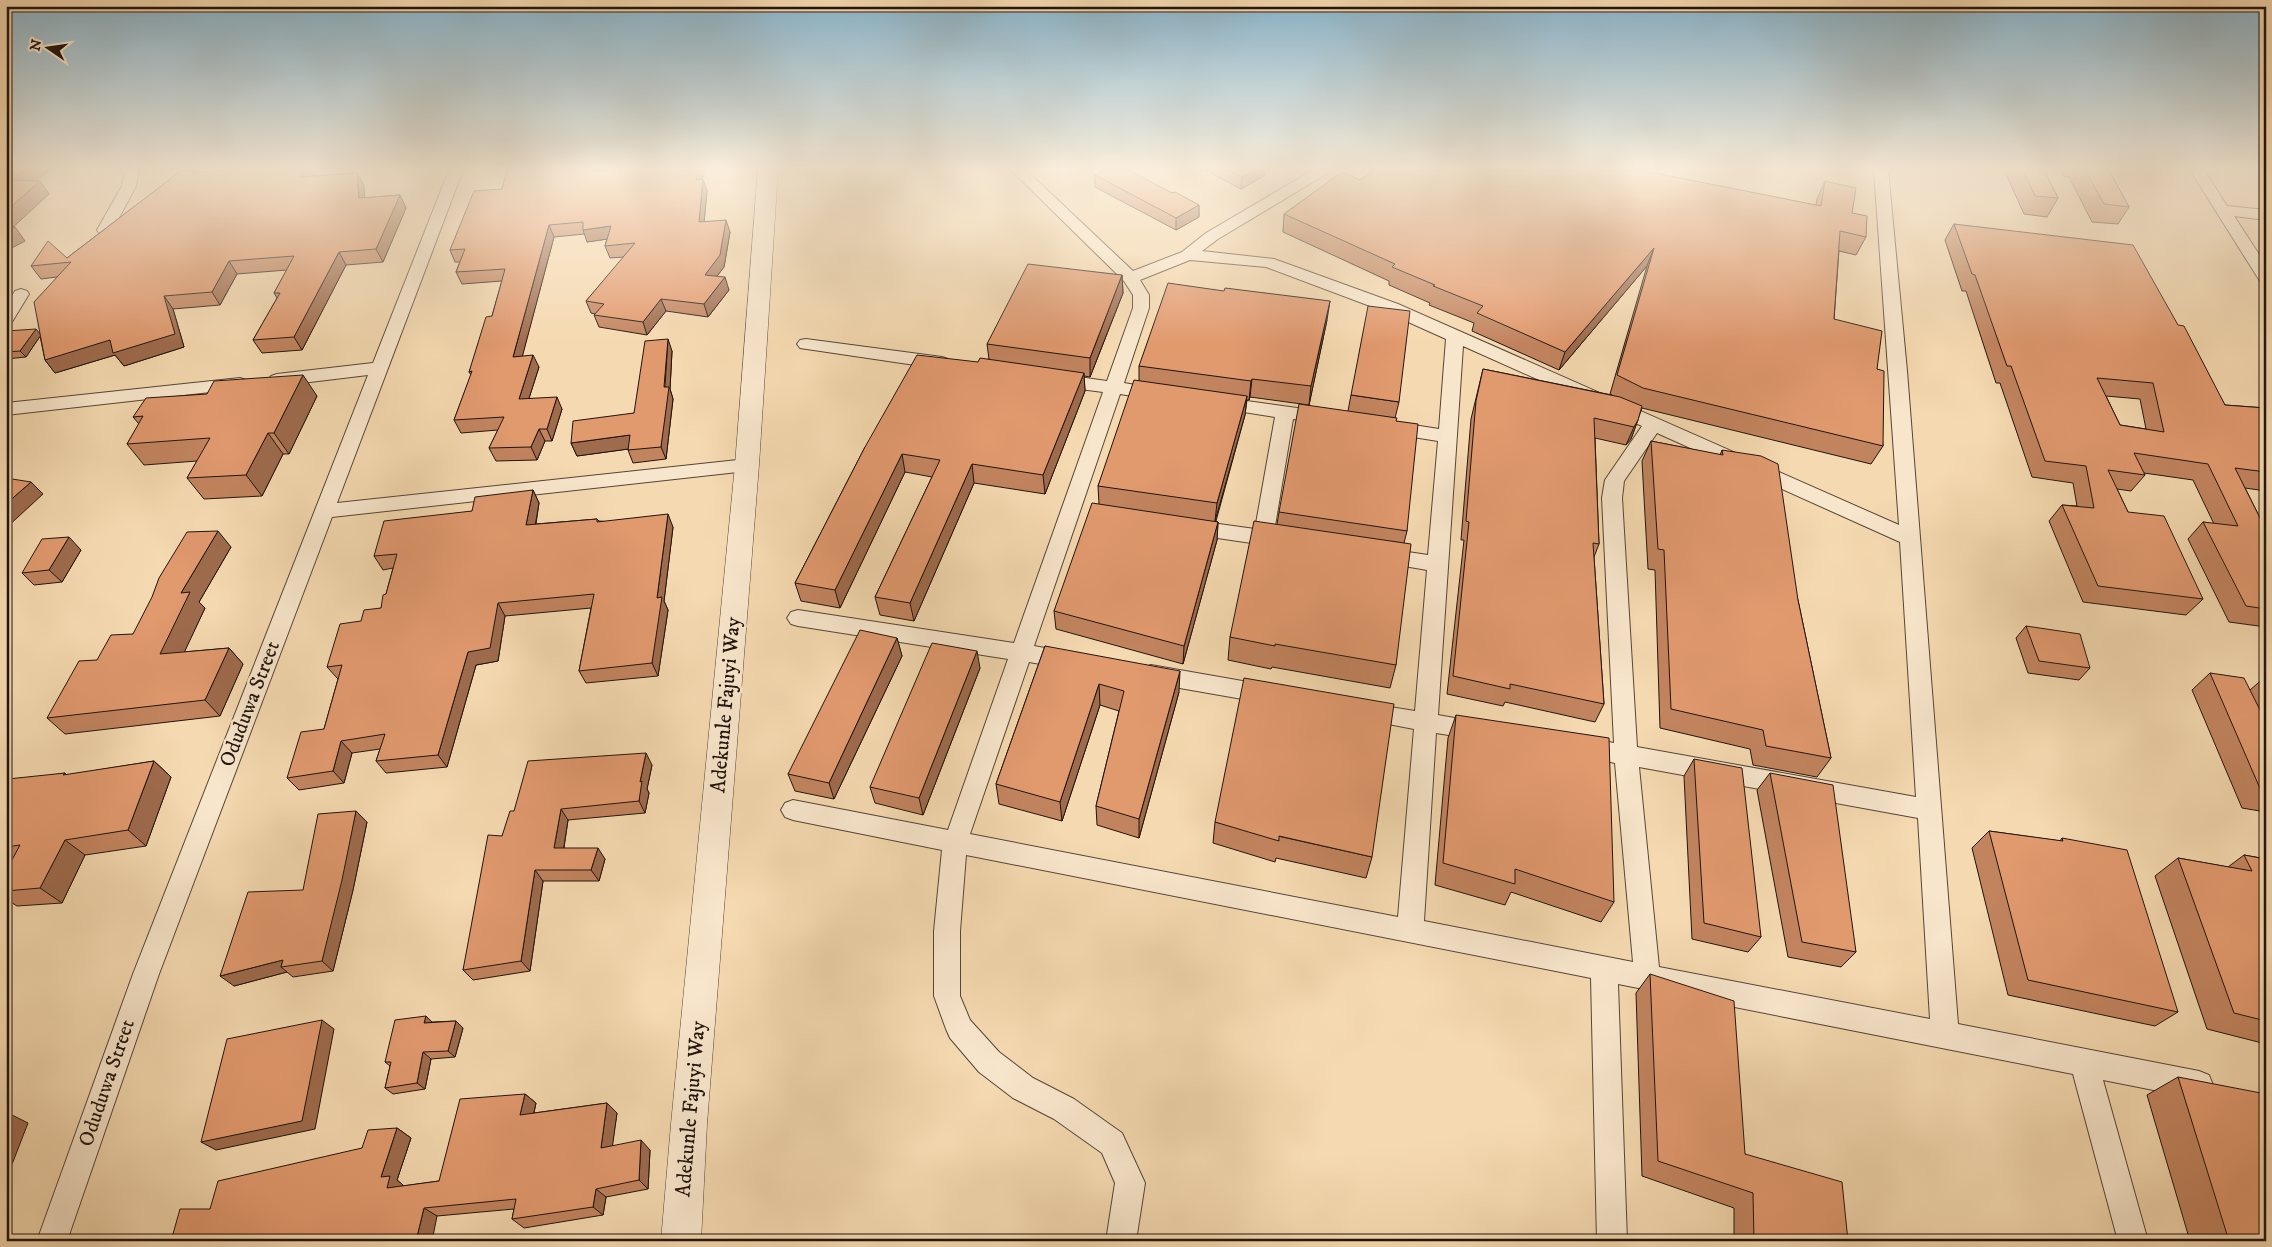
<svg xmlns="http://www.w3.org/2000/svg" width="2272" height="1247" viewBox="0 0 2272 1247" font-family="'IM FELL DW Pica',serif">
<rect width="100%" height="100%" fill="#f5d9b0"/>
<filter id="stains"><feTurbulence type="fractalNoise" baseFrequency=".004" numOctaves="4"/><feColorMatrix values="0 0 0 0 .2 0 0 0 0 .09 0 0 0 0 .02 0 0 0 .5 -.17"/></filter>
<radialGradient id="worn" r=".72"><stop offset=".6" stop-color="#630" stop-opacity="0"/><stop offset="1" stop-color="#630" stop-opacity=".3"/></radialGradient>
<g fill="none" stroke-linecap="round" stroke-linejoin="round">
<defs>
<path id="minor" d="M125,170h14l-3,16 -25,47h-12l-2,-3 25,-44z
M449,170h14l-126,333 410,-44 7,1 2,5 -2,5 -7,1 -415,46 -173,457 -92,267h-30l96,-267 235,-599 -91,11 -6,-2 -3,-4 3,-4 6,-2 96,-11z
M1011,170h15l107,101 49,-19 24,-19 107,-63h17l-2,3 -110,66 -16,12 72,8 124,45 501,221 -25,-355h14l19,201 51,653 241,47 10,4 4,10 -4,10 -10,4 -96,-19 45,161h-30l-45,-167 -455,-90 9,257h-30l-6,-263 -625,-123 -6,76v65l10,24 29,32 34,26 41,21 48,34 23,50 -9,58h-30l9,-58 -13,-30 -48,-34 -41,-21 -34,-26 -29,-34 -4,-9 -12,-33v-65l8,-81 -149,-30 -8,-3 -4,-7 4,-7 8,-3 155,30 60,-171 -210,-33 -7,-2 -4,-6 4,-6 7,-2 216,33 89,-251 -46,-6 -6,-2 -3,-4 3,-4 6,-2 50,7 26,-73v-13l-9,-14zM1190,260l76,7 120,45 60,27 -7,90 -51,-8 -7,2 -2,4 2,4 7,2 50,8 -10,114 -47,-7 -7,2 -3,5 3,5 7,2 46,8 -12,141 -50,-8 -8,3 -3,6 3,6 57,11 -16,188 -428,-83 59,-172 40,7 8,-3 3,-6 -3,-6 -43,-8 86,-252 38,6 6,-2 3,-4 -3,-4 -40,-7 25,-75v-13l-9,-15zM1463,346l179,80 -37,54 -3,18 12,245 -32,-6 -8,3 -4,7 4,7 41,9 18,199 -209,-41 12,-188 44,7 8,-2 3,-7 -3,-7 -50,-9zM1657,433l243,109 16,255 -279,-50 -15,-249 2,-17zM1639,767l279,51 12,201 -271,-52z
M2190,170h14l23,36 39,4v10l-32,-4 32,49v18l-6,-2 -2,-3z
M21,289l6,2 2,3 -17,28 -6,1v-19l9,-13z
M806,339l136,18 6,2 3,4 -3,4 -6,2 -142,-21 -3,-4 3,-4z
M240,378l6,2 3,4 -3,4 -240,27v-12z
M1218,397l108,15 6,2 3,4 -3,4 -6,2 -33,-5 -19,113 12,3 3,5 -3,5 -7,2 -89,-13 -7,-2 -3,-5 3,-5 7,-2 65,9 20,-112 -63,-10 -3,-4 3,-4z
M1151,665l120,21 8,3 3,6 -3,6 -8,3 -120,-21 -8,-3 -3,-6 3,-6z"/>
<path id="tertiary" d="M758,170h20l-19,295 -52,659 -6,117h-40l10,-117 64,-659z"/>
</defs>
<!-- minor casing -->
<use href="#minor" stroke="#554536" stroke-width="2"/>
<!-- tertiary casing -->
<use href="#tertiary" stroke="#554536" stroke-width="1"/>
<!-- minor -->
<use href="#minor" fill="#f8e6cc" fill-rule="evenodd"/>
<!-- tertiary -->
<use href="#tertiary" fill="#f8e6cc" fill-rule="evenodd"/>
</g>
<!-- wall -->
<path fill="#c2845f" stroke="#20140e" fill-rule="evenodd" d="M182,170h14l1,2 118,2 -1,2 43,-3 7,13v12l36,-3 6,13 -23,54 -37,3 -44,85 -40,3 -9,-13 24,-42 -3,-5 13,-23 -50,4 -17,31 -47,4 11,38 -60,19 -9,-11 -60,18 -10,-13 -5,-24 -14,21 -20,2v-28l34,3 17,-57 -16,2 -10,-13 36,-8z
M507,170h196l1,1 -2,9 5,11 -3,31 26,10 -6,35 -7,9 12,14 -21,27 -42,-6 -19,24 -48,-8 -5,-12 1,-1 -4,-1 -5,-12 38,-44 -14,1 -5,-12 2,-7 -20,3 -2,-8 -31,3 -32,119 17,11 -10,31 33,11 -10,32h-7l-8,19 -41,1 -7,-13 9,-18 -37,3 -7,-13 17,-45 -2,-3 23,-56 10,-35 -40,3 -6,-12 4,-10h-5l-5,-12 52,-61z
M1205,170h60l-1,6 -23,13z
M2004,170h40l14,28 -11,19 -23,-3z
M2061,170h48l20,37 -11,17 -26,-2 -23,-45 -6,-1z
M1095,175l77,18 27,12v12l-23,13 -81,-43z
M1825,181l27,32 14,24 -10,18 -17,-4 -5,68 43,50 6,77 -12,18 -229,-56 -11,31 -5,6 -31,-7 4,106 -5,13 10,147 -9,18 -90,-20 -2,4 -56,-12 17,-154h-3l10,-121 12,-50 129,26 -2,-1 37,-128 -88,104 -87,-39 2,-8 -45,-18 1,-2 -41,-18v-4l-106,-49 1,-18 532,-9 1,-6z
M1954,224l224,101 47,80 41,3v83l-21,-3 21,42v97l-37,-5 -41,-83 15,-17 11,2 -21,-44 -49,-7 1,2 -14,16 -14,-2 11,23 75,87 -17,16 -103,-13 -34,-81 13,-16 15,1 -4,-23 -41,-6 -32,-94h-4l-30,-92h-4l-17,-51zM2106,396l34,3 6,30 -26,-4z
M1122,275l1,18 -33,84 -6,-1 1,15 -40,103 -71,-11 -60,138 -34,-6 -5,-18 57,-120 -27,-5 -65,136 -39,-7 -6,-18 70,-136 113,-85 11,-3 -2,-15z
M1327,320l-18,85 -59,-8 -1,3h-2l-2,15 -29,106 2,1 -1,18 -34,124 -127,-35 -2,-18 45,-107 -1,-18 41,-105v-15z
M672,351l-2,38 3,10 -7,60 -33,4 -5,-13v-1l-51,7 -6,-13 63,-30z
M1351,395l48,7 -4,16 12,113 -3,12 -8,122 -6,23 -118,-21 -1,2 -43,-9 2,-23 47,-113 2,-12 69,-101z
M317,396l-28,58h-6l-21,42 -58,3 -17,-21 10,-17 -53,4 -17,-21 12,-20 -6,-7z
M1651,441l69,14 2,-5 76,150 33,158 -14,19 -64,-12 -3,-16 -90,-21 -5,-158 -7,-1 -6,-108z
M533,490l6,13 -3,21 61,-5 2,2 74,6 -9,74 4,9 -10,66 -72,7 -7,-12 12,-63 -86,8 -7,45 -22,4 -29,102 -61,6 -10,-12 4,-12 -28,4 -8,30 -45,7 -12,-12 37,-49 14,-50 -11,-12 34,-46 20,-13 5,-14 7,-26 -10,2 -9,-14 98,-45z
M231,547l-32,55 6,6 -21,44 45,-4 14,16 -23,52 -155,18 -18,-16 50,-58 36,-26z
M81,550l-19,32 -28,3 -12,-12z
M2026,626l64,42 -11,12 -51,-7 -12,-35z
M897,638l5,18 -68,143 -39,-8 -7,-17z
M1045,646l134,46 -40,146 -42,-13 -1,-19 23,-95 -19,-6 -38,116 -63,-17 -3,-20z
M980,668l-57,147 -48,-12 -5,-16z
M2210,673l40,17 16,-14v38l-5,-1 5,9v90l-24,-4 -50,-118z
M1456,715l158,187 -13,20 -90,-30 -6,13 -70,-20 13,-147z
M1694,759l67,178 -13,15 -56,-13 -8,-163z
M154,761l17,16 -25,69 -61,9 -23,48 -45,3 -11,-7v-28l4,-7h-4v-81l59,-10 2,2z
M652,765l-5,24 2,4 -4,20 -77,7 -4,28 41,11 -6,22h-56l-13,90 -57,9 -10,-10 39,-134 12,-25z
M1770,773l86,179 -15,15 -53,-10 -31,-167z
M367,822l-14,68 -20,81 -40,6 -6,-5 -53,14 69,-96z
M1215,822l157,35 -6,21 -90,-20 -1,4 -62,-19z
M1989,831l71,10 2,-3 116,174 -23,14 -147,-31 -36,-147z
M2244,855l22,4v185l-59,-15 -52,-153 23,-18 50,9z
M1650,974l95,180 103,87h-114v-33l-92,-32 -6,-183z
M426,1016l6,6 24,-1 7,7 -8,29 -24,2 -6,30 -32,5 -8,-6 5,-22 -5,-4z
M2178,1077l88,164h-76l-43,-146z
M525,1094l11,9 -2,10 73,-10 10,10 -5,33 38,4 -2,39 -42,8 -3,18 -79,13 -12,-9 2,-10 -77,7 -227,-7 152,-61 35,-20 14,10 -14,42 6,5v1l36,-5z"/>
<!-- shaded-wall -->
<path fill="#9e6b4d" stroke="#20140e" d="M24,170h26l-29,24 -10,-14z
M192,170h4l3,5 -6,-2z
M304,170h9l2,4 -7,16 -7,-13z
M698,170h5l1,1 -5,21 -3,-12z
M1255,170h10l-1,6 -23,13 1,-12z
M357,173l7,13 1,25 -6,-13z
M703,179l4,12 -4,43 -4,-12z
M40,181l9,13 -39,36 5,-3 10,14 -19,10v-40z
M400,195l6,13 -23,54 -7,-13z
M1199,205v12l-23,13v-12z
M726,220l4,12 -6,35 -15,20 -4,-12z
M549,225l5,12 -35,132 -6,-12z
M611,226l4,12 -28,4 -4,-12z
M1654,248l-7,18 -88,104 6,-18z
M339,252l7,13 -44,85 -8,-13z
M229,261l8,13 -17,31 -8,-13z
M1122,275l1,18 -33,84v-19z
M725,277l4,13 -21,27 -4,-13z
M164,296l9,13 11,38 -60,19 -9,-11 -60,18 -10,-13z
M661,299l5,12 -19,24 -4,-13z
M1330,301l-3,19 -18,85 2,-19z
M36,329l5,6 -15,22 -6,-6z
M668,339l4,12 -2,38 3,10 -7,60 -5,-12z
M533,355l6,12 -14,44 -6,-12z
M1084,373l1,18 -40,103 -2,-19z
M303,375l14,21 -28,58 -15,-21z
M1252,379l-2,18 -1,3 2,-19z
M1247,396l-2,19 -30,106 2,-18z
M557,397l5,12 -10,32 -5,-12z
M1638,420l-7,19 -5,6 8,-18z
M539,429l6,12 -8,19 -6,-13z
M268,433l15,21 -21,42 -16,-21z
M630,435l6,13 -59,8 -6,-13z
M902,454l3,18 -65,136 -5,-18z
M972,464l2,19 -60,138 -4,-18z
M31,482l12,12 -37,34v-24z
M533,490l6,13 -6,35 -7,-13z
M668,514l5,13 -9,74 4,9 -10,66 -6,-13 5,-65z
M1218,522l-1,18 -34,124 1,-18z
M218,531l13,16 -32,55 6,6 -29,62 -16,-16 21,-61z
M69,537l12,13 -19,32 -13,-12z
M498,603l7,13 -7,45 -22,4 -29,102 -9,-12 30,-103z
M897,638l5,18 -68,143 -5,-16z
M229,648l14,16 -23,52 -15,-16z
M977,651l3,17 -57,147 -4,-17z
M1180,671l-1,21 -40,146v-19z
M1099,684l1,21 -38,116 -2,-19z
M341,741l11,12 -8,30 -11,-12z
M646,753l6,12 -5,24 2,4 -4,20 -6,-12 1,-19z
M154,761l17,16 -25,69 -18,-16z
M561,809l7,11 -6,39 -8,-11z
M356,811l11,11 -14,68 -20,81 -11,-10z
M65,840l20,15 -23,48 -22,-15z
M598,848l7,11 -6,22 -8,-11z
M535,870l8,11 -13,90 -9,-10z
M283,960l-2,7 6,5 -53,14 -14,-10z
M426,1016l7,7h-9z
M322,1020l12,9 -19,100 -99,21 -15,-8z
M456,1021l7,7 -8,29 -7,-6z
M423,1052l8,7 -6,30 -8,-6z
M525,1094l11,9 -5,22 -11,-10z
M607,1103l10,10 -6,44 -10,-9z
M6,1112l22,11 -22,57z
M397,1128l14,10 -14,42 6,5 -2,11 -14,-8 -6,-11z
M641,1140l9,10 -2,39 -9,-9z
M596,1189l10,8 -3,18 -10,-8z
M424,1208l13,8 -5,25h-16z"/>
<!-- building -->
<path fill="#e1996e" stroke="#20140e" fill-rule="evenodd" d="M6,170h18l-13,10 29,1 -34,30z
M182,170h10l1,3 34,-3h77l-3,7 56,-4 2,25 41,-3 -24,54 -37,3 -45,85 -41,3 27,-47h-6l20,-37 -65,5 -17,31 -48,4 11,38 -62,19 -3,-13 -65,20 -11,-58 37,-40 -40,4 17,-25 19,17z
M507,170h191l-2,10 7,-1 -4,43 27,-2 -6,35 -15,20 20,2 -21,27 -43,-5 -18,23 -49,-7 10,-11 -18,-3 49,-58 -30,3 6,-20 -28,4v-8l-34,3 -36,132 20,-2 -14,44 38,-2 -10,32h-8l-8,18 -42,1 15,-31 -50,3 18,-49 -3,1 17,-55 6,-1 13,-47 -49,3 9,-23 -15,1 24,-59 28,-2z
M1106,170h23l43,23 3,-1 24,13 -23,13 -81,-43z
M1228,170h27l-13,7z
M1374,170h266l181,36 4,-25 31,7 -4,25 15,3 -1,21 -26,-6 -6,88 48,12 -5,38 7,2 -1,75 -240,-58 -26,-13 37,-127 -89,104 -88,-39 6,-7 -50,-20 2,-1 -43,-18 3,-3 -111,-50 58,-42 18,8z
M2023,170h21l14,28 -23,-2z
M2085,170h24l20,37 -25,-3z
M6,224l9,3 -9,5z
M1954,224l179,21 45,80 6,1 41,79 41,3v64l-31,-4 31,62v79l-20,-3 -43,-84 35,4 -30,-62 -74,-11 11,22 -37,-5 20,42 36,4 39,83 -105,-13 -36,-81 32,3 -8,-42 -41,-5 -34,-95h-4l-32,-91 -3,-1zM2097,378l56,5 11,49 -44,-7z
M1028,264l94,11 -32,83 -103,-14z
M1168,283l56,8 1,-3 105,13 -19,85 -59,-7 -1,2 -112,-15z
M1368,306l42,5 -11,91 -48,-7z
M36,329l-16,22 -14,1v-21z
M668,339l-4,48h5l-8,60 -33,3 2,-15 -59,8 2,-22 61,-8 11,-72z
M917,355l61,7 2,-4 104,15 -41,102 -71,-11 -62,139 -35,-6 65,-137 -38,-6 -67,136 -40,-7 70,-136z
M1483,369l137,28 22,9 -4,14 -4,7 -40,-9 5,126 -6,-1 11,161 -94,-20v5l-57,-13 16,-154 -3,-1 10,-120z
M303,375l-29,58h-6l-22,42 -59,3 23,-40 -83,6 16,-28 -10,1 13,-19 61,-4 7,-13z
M1134,380l113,16 -30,107 -119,-17z
M1299,404l98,14 -1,3 22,3 -11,107 -128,-19z
M1651,441l72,14 -1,-5 39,6 17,8 20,136 33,158 -65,-12 -3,-16 -92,-21 -7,-159 -6,-1z
M6,478l25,4 -25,22z
M533,490l-7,35 71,-6v3l71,-8 -11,84 5,-1 -10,66 -73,8 15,-77 -96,9 -8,45 -22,4 -30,103 -62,6 9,-27 -44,7 -8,30 -46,7 14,-46 23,-3 18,-64 -15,2 13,-43 21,-3 3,-11 17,-2 2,-13 3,-1 11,-40 -23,2 10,-35 88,-10 3,-14z
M1092,503l126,19 -34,124 -130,-35z
M1254,521l157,23 -15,121 -121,-21v2l-45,-9z
M218,531l-37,62 9,-1 -30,62 69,-6 -24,52 -158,18 32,-57 18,-1 14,-25 22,-1 19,-37 7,-19 28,-46z
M69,537l-20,33 -27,3 20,-34z
M2026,626l54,8 10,34 -51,-7z
M860,630l37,8 -68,145 -41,-9z
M932,643l45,8 -58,147 -49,-11z
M1045,646l135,25 -41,148 -43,-13 28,-115 -25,-7 -39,118 -64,-18z
M2210,673l34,5 22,44v71h-4z
M1244,678l150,26 -22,153 -93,-21v5l-64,-19z
M1456,715l153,23 5,164 -99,-33v15l-72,-21z
M646,753l-6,29 2,-1 -3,20 -78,8 -7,39h44l-7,22h-56l-14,91 -58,9 25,-135 14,1 8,-25h4l14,-50z
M1694,759l48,9 19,169 -57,-14z
M154,761l-26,69 -63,10 -25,48 -34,3v-20l14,-26 -14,2v-64l2,-4 57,-6 -2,2z
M1770,773l63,12 23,167 -54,-10z
M356,811l-14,69 -20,81 -41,6 2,-7 -63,16 28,-84 55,-2 15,-76z
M1989,831l74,10 -1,-3 65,12 51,162 -150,-32z
M2244,855l22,4v162l-32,-8 -56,-155 74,13z
M1650,974l84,27 11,153 97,28 6,59h-94l-1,-48 -95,-32z
M426,1016l-2,7 32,-2 -8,30 -25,1 -6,31 -32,5 6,-26h-6l10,-42z
M322,1020l-20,101 -101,21 26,-103z
M2178,1077l88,17v147h-37z
M525,1094l-5,21 87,-12 -6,45 40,-8 -2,40 -43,9 -3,18 -81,12 4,-20 -92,9 -8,33h-79v-4l-2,4h-164l9,-32h30l8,-28 144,-33 6,-18 29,-2 -16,49 9,-1 -3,12 52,-7 21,-82z"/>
<!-- sky -->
<linearGradient id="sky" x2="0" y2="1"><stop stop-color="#8ab6ce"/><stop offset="0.49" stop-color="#faeedb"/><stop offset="1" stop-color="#faeedb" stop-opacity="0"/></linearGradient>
<rect width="2272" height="344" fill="url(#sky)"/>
<g text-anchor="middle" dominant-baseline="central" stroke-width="5" stroke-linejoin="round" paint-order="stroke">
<!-- street labels -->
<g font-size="21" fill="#20140e" stroke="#f8e6cc">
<text transform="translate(250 704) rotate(-69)">Oduduwa Street</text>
<text transform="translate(726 705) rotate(-85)">Adekunle Fajuyi Way</text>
<text transform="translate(107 1083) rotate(-71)">Oduduwa Street</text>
<text transform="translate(691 1109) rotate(-85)">Adekunle Fajuyi Way</text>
</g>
</g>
<!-- margin -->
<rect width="2272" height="1247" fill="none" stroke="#f5d9b0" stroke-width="25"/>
<rect x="8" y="8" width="2257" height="1232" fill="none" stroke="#20140e" stroke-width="2.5"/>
<rect x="12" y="12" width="2247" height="1222" fill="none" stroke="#20140e"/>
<!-- north arrow -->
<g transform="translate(48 48) rotate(283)" stroke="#f8e6cc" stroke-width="4" paint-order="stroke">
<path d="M0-4L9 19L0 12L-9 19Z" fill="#20140e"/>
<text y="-8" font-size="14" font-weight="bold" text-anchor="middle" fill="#20140e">N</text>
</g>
<rect width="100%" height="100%" filter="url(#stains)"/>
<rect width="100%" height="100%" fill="url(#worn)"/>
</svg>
